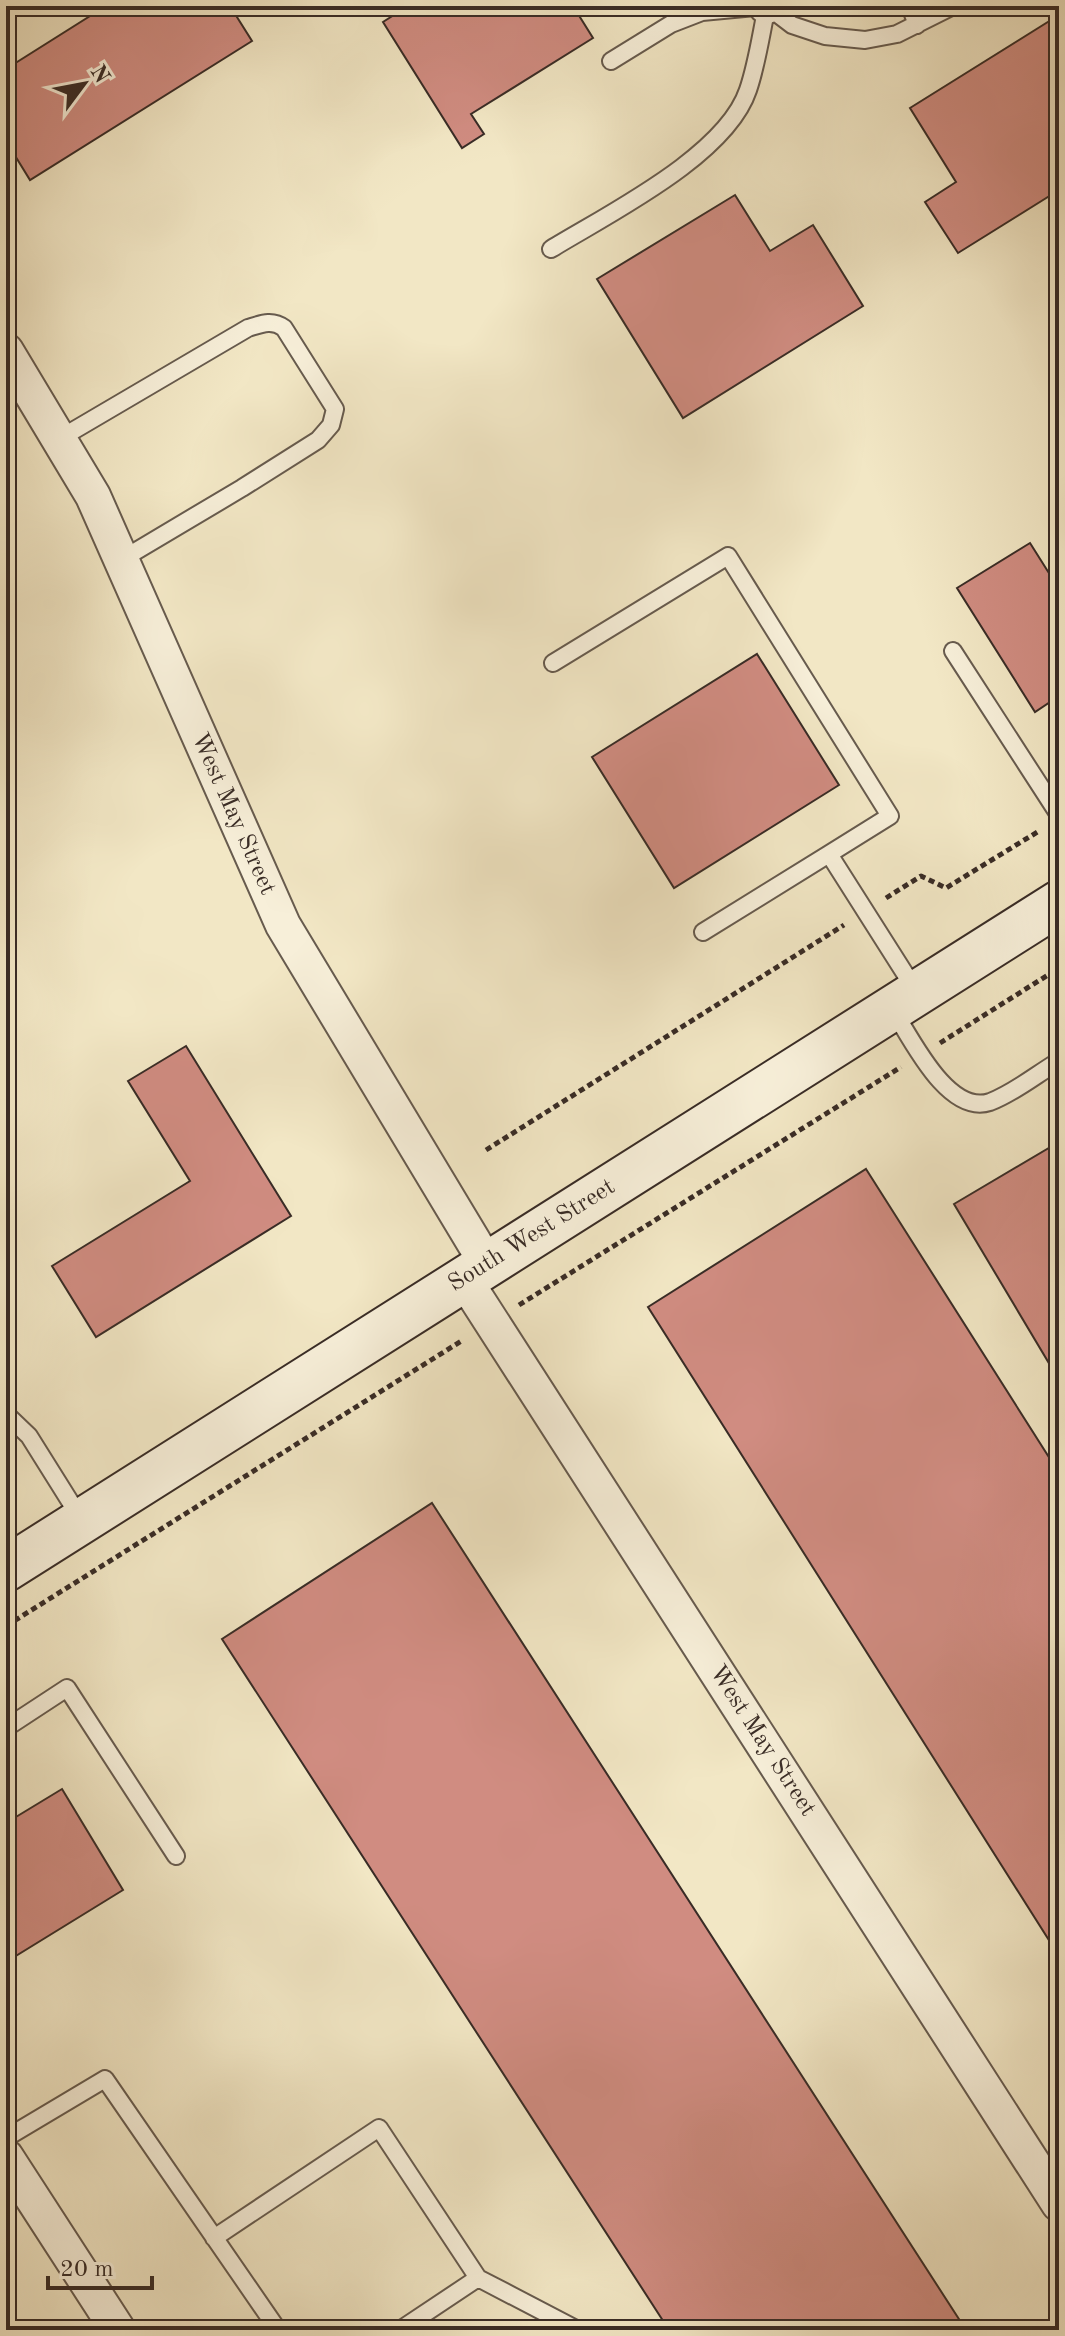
<svg xmlns="http://www.w3.org/2000/svg" width="1065" height="2336" viewBox="0 0 1065 2336" font-family="'Old Standard TT',serif">
<rect width="100%" height="100%" fill="#f2e7c5"/>
<filter id="stains"><feTurbulence type="fractalNoise" baseFrequency=".0025" numOctaves="4"/><feColorMatrix values="0 0 0 0 .2 0 0 0 0 .09 0 0 0 0 .02 0 0 0 .5 -.17"/></filter>
<radialGradient id="worn" r=".72"><stop offset=".6" stop-color="#630" stop-opacity="0"/><stop offset="1" stop-color="#630" stop-opacity=".3"/></radialGradient>
<!-- building -->
<path fill="#d08c81" stroke="#392c26" stroke-width="2" d="M106,6h124l22,35 -222,139 -24,-39v-72z
M408,6h165l20,32 -122,76 13,20 -22,14 -79,-126z
M1059,15v175l-101,63 -33,-51 31,-20 -46,-74z
M735,195l35,56 43,-26 50,81 -180,112 -86,-139z
M1030,543l29,46v107l-24,16 -78,-124z
M757,654l82,131 -165,103 -82,-131z
M186,1046l105,170 -195,121 -44,-71 138,-85 -62,-100z
M1059,1142v238l-105,-176z
M866,1169l193,304v483l-411,-649z
M432,1503l534,827h-297l-447,-691z
M62,1789l61,101 -117,72v-139z"/>
<g fill="none" stroke-linecap="round" stroke-linejoin="round">
<defs>
<path id="service" d="M767,6l25,19 33,11 40,4 32,-6 56,-28
M910,6l7,19
M611,61l60,-37 31,-12 65,-6
M551,249c57,-35 175,-93 197,-159 9,-26 13,-56 19,-84
M59,439l189,-111c13,-4 24,-9 36,0l51,81 -4,16 -13,15 -76,48 -121,72
M953,651l106,164
M553,663l175,-107 162,260 -61,38 87,137
M703,932l126,-78
M893,1010c18,28 55,106 97,92 24,-9 47,-28 69,-41
M6,1414l23,22 52,83
M6,1728l61,-40 109,168
M6,2138l99,-59 173,251
M214,2238l165,-110 99,150 -78,52
M478,2278l100,52"/>
<path id="minor" d="M766,6h1
M6,351l87,145 190,429 204,339
M464,1279l595,925
M6,2157l112,173"/>
<path id="secondary" d="M6,1569l1053,-666"/>
</defs>
<!-- service casing -->
<use href="#service" stroke="#675b4e" stroke-width="20"/>
<!-- minor casing -->
<use href="#minor" stroke="#675b4e" stroke-width="38"/>
<!-- secondary casing -->
<use href="#secondary" stroke="#392c26" stroke-width="48"/>
<!-- path -->
<path stroke="#392c26" stroke-width="5" stroke-dasharray="6 4" stroke-linecap="butt" d="M886,898l35,-22 25,12 93,-57
M940,1043l119,-75
M486,1150l358,-225
M519,1305l382,-238
M6,1626l457,-286"/>
<!-- service -->
<use href="#service" stroke="#f7efd9" stroke-width="16"/>
<!-- minor -->
<use href="#minor" stroke="#f7efd9" stroke-width="34"/>
<!-- secondary -->
<use href="#secondary" stroke="#f7efd9" stroke-width="44"/>
</g>
<g text-anchor="middle" dominant-baseline="central" stroke-width="7" stroke-linejoin="round" paint-order="stroke">
<!-- street labels -->
<g font-size="24" fill="#392c26" stroke="#f7efd9">
<text transform="translate(233 814) rotate(66)">West May Street</text>
<text transform="translate(532 1236) rotate(-32)">South West Street</text>
<text transform="translate(762 1741) rotate(57)">West May Street</text>
</g>
</g>
<!-- margin -->
<rect width="1065" height="2336" fill="none" stroke="#f2e7c5" stroke-width="32"/>
<rect x="8" y="8" width="1049" height="2320" fill="none" stroke="#392c26" stroke-width="4"/>
<rect x="16" y="16" width="1033" height="2304" fill="none" stroke="#392c26" stroke-width="2"/>
<!-- north arrow -->
<g transform="translate(84 84) rotate(58)" stroke="#f7efd9" stroke-width="6" paint-order="stroke">
<path d="M0-6L14 30L0 20L-14 30Z" fill="#392c26"/>
<text y="-12" font-size="22" font-weight="bold" text-anchor="middle" fill="#392c26">N</text>
</g>
<!-- scale -->
<path d="M48 2276v12h104v-12" fill="none" stroke="#392c26" stroke-width="4"/>
<text x="60" y="2276" font-size="24" fill="#392c26" stroke="#f7efd9" stroke-width="6" paint-order="stroke">20 m</text>
<rect width="100%" height="100%" filter="url(#stains)"/>
<rect width="100%" height="100%" fill="url(#worn)"/>
</svg>
